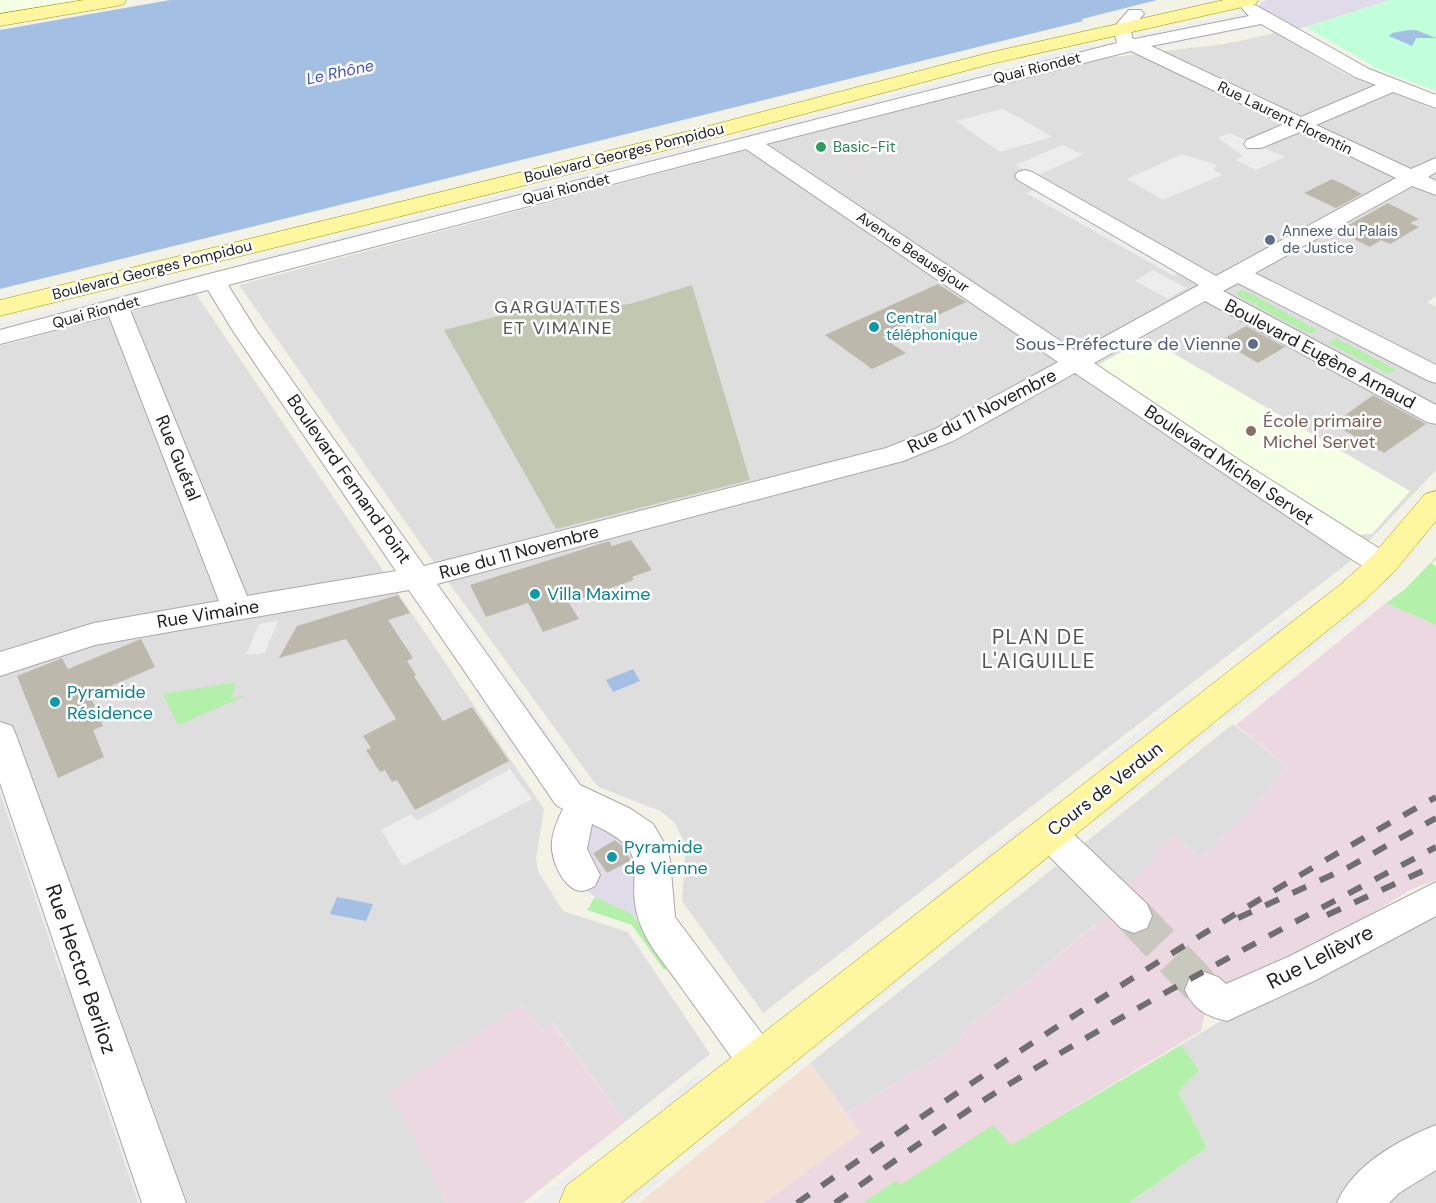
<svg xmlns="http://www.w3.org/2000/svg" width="1436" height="1203" viewBox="0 0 1436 1203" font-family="'DM Sans',sans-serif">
<rect width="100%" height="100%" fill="#f2f2e7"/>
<!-- residential -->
<path fill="#dfdede" d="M1275,33l72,42 89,35v186l-9,6 9,5v163l-88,93 -585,450 -81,-112 4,-55 -11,-23 -15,-12 -61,-24 -5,-5 -169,-232 -186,-265 572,-152 293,-75 121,-14z
M196,294l348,515 -8,49 2,13 25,40 65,21 82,122 -85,68 -72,-99 -12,8 -19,-26 -131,87 56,111h-447v-857z
M1233,724l55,43 -44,50 -43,41 -28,-23 -49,59 19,18 -49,13 -82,69 -45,33 -11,19 -110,67 -36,-50z
M1436,910v293h-307l78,-56 -29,-55 20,-22 -17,-25 91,-55 83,-35z"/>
<!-- commercial -->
<path fill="#f4e1d5" d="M810,1063l50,70 -97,70h-124z"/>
<!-- industrial -->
<path fill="#ecd8e1" d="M1386,603l50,22v255l-26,10 -65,40 -139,77 -5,24 -190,114 -111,41 -4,-5 -33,22h-100l97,-70 -14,-20 110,-67 11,-19 45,-33 101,-84 10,-16 50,-59 28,23 43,-41 44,-50 -52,-42z
M522,1005l19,26 11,-8 73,99 -102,81h-76l-57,-111z"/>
<!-- education -->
<path fill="#f5ffe3" d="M0,0h98l-98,17z
M1147,338l263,153 -38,43 -16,1 -260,-169z"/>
<!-- construction -->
<path fill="#c0c8b1" d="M692,285l58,195 -194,49 -112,-199 120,-31 46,7 20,-2z"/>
<!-- grass -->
<path fill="#b3f0a9" d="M1241,290l5,1 71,39 -5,3 -6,-1 -69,-37 -1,-2z
M1336,338l60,32 -7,4 -61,-31z
M1436,557v3l-5,3 5,4v58l-50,-22 18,-13z
M236,682l-5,17 16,-4 -69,30 -15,-31z
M595,897l36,16 40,52 -7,5 -32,-45 -45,-15z
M1181,1045l18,25 -21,22 29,55 -78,56h-266l33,-23 4,5 93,-60 18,20z"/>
<!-- park -->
<path fill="#c1ffdb" d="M1390,0h46v91l-56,-21 -74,-43z"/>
<!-- parking -->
<path fill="#ededed" d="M1247,13l6,3 -109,23 -6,-4z
M1263,21l6,4 -110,23 -6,-4z
M1087,45l12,3 -70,18 -11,-3z
M993,69l11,3 -258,66 -8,-3z
M1003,109l19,10 30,18 -52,15 -44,-31z
M1229,133l56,24 -30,13 -19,-10 7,-4 -25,-18z
M710,141l10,3 -461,120 -11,-4z
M1063,145l20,10 -47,21 -21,-11z
M1182,154l35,11 -4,4 9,6 -59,25 -36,-21z
M1034,190l147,82 -7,4 -148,-83z
M1153,270l33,18 -18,11 -33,-18z
M187,276l-7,9 -180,46v-7z
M1363,598l8,5 -143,116 -8,-6z
M457,605l126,176 -7,4 -126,-177z
M1285,617l7,5 -47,38 -8,-5z
M278,621l-13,32 -19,2 13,-31z
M1189,692l8,6 -95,73 -8,-6z
M483,693l41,59 -8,4 -40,-60z
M1209,721l8,6 -106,86 -8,-7z
M0,761l73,212 -11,5 -62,-185z
M510,769l22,30 -129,67 -22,-36 30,-16 6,7z
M1023,825l7,6 -95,76 -7,-6z
M901,969l6,7 -65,54 -7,-7z
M102,1057l50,146h-14l-47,-140z
M699,1073l7,9 -39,30 -7,-8z
M657,1166l8,11 -32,26h-22z
M575,1170l7,11 -28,22h-21z"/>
<!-- plaza -->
<path fill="#dfdbe8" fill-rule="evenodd" d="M1267,0h123l-95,30 -36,-22 2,-6z
M565,811l45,20 22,20 8,49 -1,22 -8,-9 -36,-16 -23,-18zM616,839l3,3 -3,1 15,16 -3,3 -2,-2 -19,13 -14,-21 21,-9z"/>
<!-- water -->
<path fill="#a3bfe4" d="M170,0h987l-75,19 1,2 -1083,268v-259z
M1409,30h7l20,8h-20l-4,8 -23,-10 3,-3z
M633,669l7,12 -27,11 -7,-12z
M337,897l36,7 -7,17 -36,-7z"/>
<!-- building -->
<path fill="#bcb9ac" d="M1332,179l13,6 17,9 -26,14 -32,-15z
M1388,203l31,16 -9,4 9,4 -29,17 -9,-4 -11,7 -32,-16z
M938,284l28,18 -32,15 -4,-3 -48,23 24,16 -34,16 -47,-34z
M1246,326l39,21 -27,16 -38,-22z
M1373,395l53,29 -42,29 -51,-29z
M631,540l21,30 -20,7 2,3 -65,23 10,16 -36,13 -15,-29 -42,14 -16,-32 139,-44 3,5z
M398,595l12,18 -22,7 25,38 -6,3 9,14 -2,1 29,45 29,-14 37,54 -94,49 -18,-30 -5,2 -7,-12 -5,2 -14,-22 5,-2 -8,-12 33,-17 -50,-80 -67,19 18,-32z
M141,639l14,28 -65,28 13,31 -10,4 11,27 -46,21 -41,-102 45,-18 6,11z
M615,840l7,6 9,14 -24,13 -14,-20z"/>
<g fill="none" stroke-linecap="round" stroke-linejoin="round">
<!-- minor-tunnel -->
<path stroke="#c8c8bf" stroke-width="38" stroke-dasharray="38 20" stroke-linecap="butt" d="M1134,916l70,74"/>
<defs>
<path id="minor" d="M1248,1l121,68 67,26v13l-43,-16 -77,33 95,44 25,-11v14l-8,5 8,4v14l-24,-9 -157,87 181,92v18l-9,-3 -189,-97 -15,8 213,114v19l-9,-2 -222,-121 -111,62 148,99 151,95 5,7 -5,7c-17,6 -30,-5 -45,-14l-273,-184 -122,68 -50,20 -466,123 143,201 51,24 22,15 13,22 4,14 5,57 99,133 6,14 -6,14 -14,6 -14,-6c-23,-33 -47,-66 -70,-98 -12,-17 -28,-35 -35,-54 -21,-53 20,-71 -49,-102l-5,25 13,26 -5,11c-4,2 -10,5 -14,5 -19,-2 -31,-34 -29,-50 1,-11 6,-22 11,-32l-7,-4 -147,-215 -314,55 -95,31v-24l94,-29 125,-22 -110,-285 -109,28v-14l205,-55 912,-232 -4,-15 16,-18h12l3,4 -13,15 1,9 3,1 114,-23 -9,-10 2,-4zM1261,24l94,53 21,8 -75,32 -150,-71zM1131,51l153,73 -37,16 -3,4 3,4h14l39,-16 96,46 -180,98 -184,-104 -7,-2 -7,2 -3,4 3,4 181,105 -122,67 -311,-208zM746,149l312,213 -123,67 -49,19 -462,118 -168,-236 -28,-45zM208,290l25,41 163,240 -149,25 -117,-286z
M0,722l12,4 4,9 170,468h-44l-142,-420z
M1049,818l12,4 86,82 5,12 -5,12 -13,5 -13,-5 -84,-84 -6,-11 6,-11z
M1436,882v34l-122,65 -87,40c-21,-5 -33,-11 -42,-31l5,-13 14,-5 14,5 8,7 62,-27z
M1436,1125v45l-37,23 -10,10h-52c16,-38 62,-63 99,-78z"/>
<path id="major" d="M84,0h42l-2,4 -7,2 -117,20v-12z
M1224,0h34l-2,4 -265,60 -284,76 -707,176v-16l693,-170 295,-77z
M1436,491v30l-42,51 -29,28 -744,603h-62l7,-17 775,-602 31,-28 53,-62z"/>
</defs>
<!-- minor casing -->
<use href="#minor" stroke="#a8a8a8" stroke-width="2"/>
<!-- major casing -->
<use href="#major" stroke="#9c9e00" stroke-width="1"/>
<!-- minor -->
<use href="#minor" fill="#fff" fill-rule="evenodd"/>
<!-- major -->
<use href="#major" fill="#fff79f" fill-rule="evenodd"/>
<!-- rail -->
<path stroke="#6f6f6f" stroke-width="6" stroke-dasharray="15 15" stroke-linecap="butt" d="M1327,915l109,-50
M1238,918l111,-51 87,-49
M797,1203c207,-145 418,-283 639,-406
M835,1203c58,-41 116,-83 176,-120 138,-85 282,-160 425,-236"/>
</g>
<!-- markers -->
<circle fill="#2e9e5b" stroke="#fff" stroke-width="2" cx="821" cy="147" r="6"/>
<g fill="#5c6f8a" stroke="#fff" stroke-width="2">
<circle cx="1270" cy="240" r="6"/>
<circle cx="1253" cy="344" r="6"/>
</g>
<g fill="#0f9aa8" stroke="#fff" stroke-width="2">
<circle cx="874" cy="327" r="6"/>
<circle cx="535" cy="594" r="6"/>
<circle cx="55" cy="702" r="6"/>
<circle cx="612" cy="857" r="6"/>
</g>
<circle fill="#8d6e63" stroke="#fff" stroke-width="2" cx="1251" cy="431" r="6"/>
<g text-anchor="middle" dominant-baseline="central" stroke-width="5" stroke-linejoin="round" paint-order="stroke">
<!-- far-street labels -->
<g font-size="15" fill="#212121" stroke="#fff">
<text transform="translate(1037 68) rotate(-14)">Quai Riondet</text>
<text transform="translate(1285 118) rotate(26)">Rue Laurent Florentin</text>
<text transform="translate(624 153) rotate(-14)">Boulevard Georges Pompidou</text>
<text transform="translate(566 189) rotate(-14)">Quai Riondet</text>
<text transform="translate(913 252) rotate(34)">Avenue Beauséjour</text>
<text transform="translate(152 270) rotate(-14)">Boulevard Georges Pompidou</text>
<text transform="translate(96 312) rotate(-15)">Quai Riondet</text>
</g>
<!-- far-leisure labels -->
<g font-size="15" fill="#27864d" stroke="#fff" text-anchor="start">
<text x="833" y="147">Basic-Fit</text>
</g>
<!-- far-service labels -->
<g font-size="15" fill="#4e5e75" stroke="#fff" text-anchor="start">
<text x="1282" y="231">Annexe du Palais<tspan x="1282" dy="17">de Justice</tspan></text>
</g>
<!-- far-culture labels -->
<g font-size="15" fill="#0d838f" stroke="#fff" text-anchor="start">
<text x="886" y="318">Central<tspan x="886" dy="17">téléphonique</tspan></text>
</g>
<!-- far-water labels -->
<g font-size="16" font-style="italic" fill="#4255bc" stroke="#fff">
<text transform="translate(340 72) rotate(-12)">Le Rhône</text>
</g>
<!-- far-quarter labels -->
<g font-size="18" letter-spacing="1.5" fill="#545454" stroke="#fff">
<text x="558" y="307">GARGUATTES<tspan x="558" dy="21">ET VIMAINE</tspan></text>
</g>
<!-- service labels -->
<g font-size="18" fill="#4e5e75" stroke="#fff" text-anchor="end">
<text x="1241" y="344">Sous-Préfecture de Vienne</text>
</g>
<!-- street labels -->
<g font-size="18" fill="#212121" stroke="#fff">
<text transform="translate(1320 354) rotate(28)">Boulevard Eugène Arnaud</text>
<text transform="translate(982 411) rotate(-27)">Rue du 11 Novembre</text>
<text transform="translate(178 458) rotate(68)">Rue Guétal</text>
<text transform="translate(1229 465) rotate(34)">Boulevard Michel Servet</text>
<text transform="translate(349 479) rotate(55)">Boulevard Fernand Point</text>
<text transform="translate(519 552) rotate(-15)">Rue du 11 Novembre</text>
<text transform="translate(208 614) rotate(-9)">Rue Vimaine</text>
<text transform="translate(1105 789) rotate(-38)">Cours de Verdun</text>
</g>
<!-- education labels -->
<g font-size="18" fill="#785e54" stroke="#fff" text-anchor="start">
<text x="1263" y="421">École primaire<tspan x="1263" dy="21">Michel Servet</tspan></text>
</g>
<!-- culture labels -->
<g font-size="18" fill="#0d838f" stroke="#fff" text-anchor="start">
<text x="547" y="594">Villa Maxime</text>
<text x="67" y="692">Pyramide<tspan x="67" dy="21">Résidence</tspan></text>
<text x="624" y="847">Pyramide<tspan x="624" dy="21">de Vienne</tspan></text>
</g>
<!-- quarter labels -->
<g font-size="21" letter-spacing="1.5" fill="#545454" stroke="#fff">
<text x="1039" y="637">PLAN DE<tspan x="1039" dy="24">L'AIGUILLE</tspan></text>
</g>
<!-- near-street labels -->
<g font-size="21" fill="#212121" stroke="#fff">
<text transform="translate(1320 957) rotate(-27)">Rue Lelièvre</text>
<text transform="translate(81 969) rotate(71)">Rue Hector Berlioz</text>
</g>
</g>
</svg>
